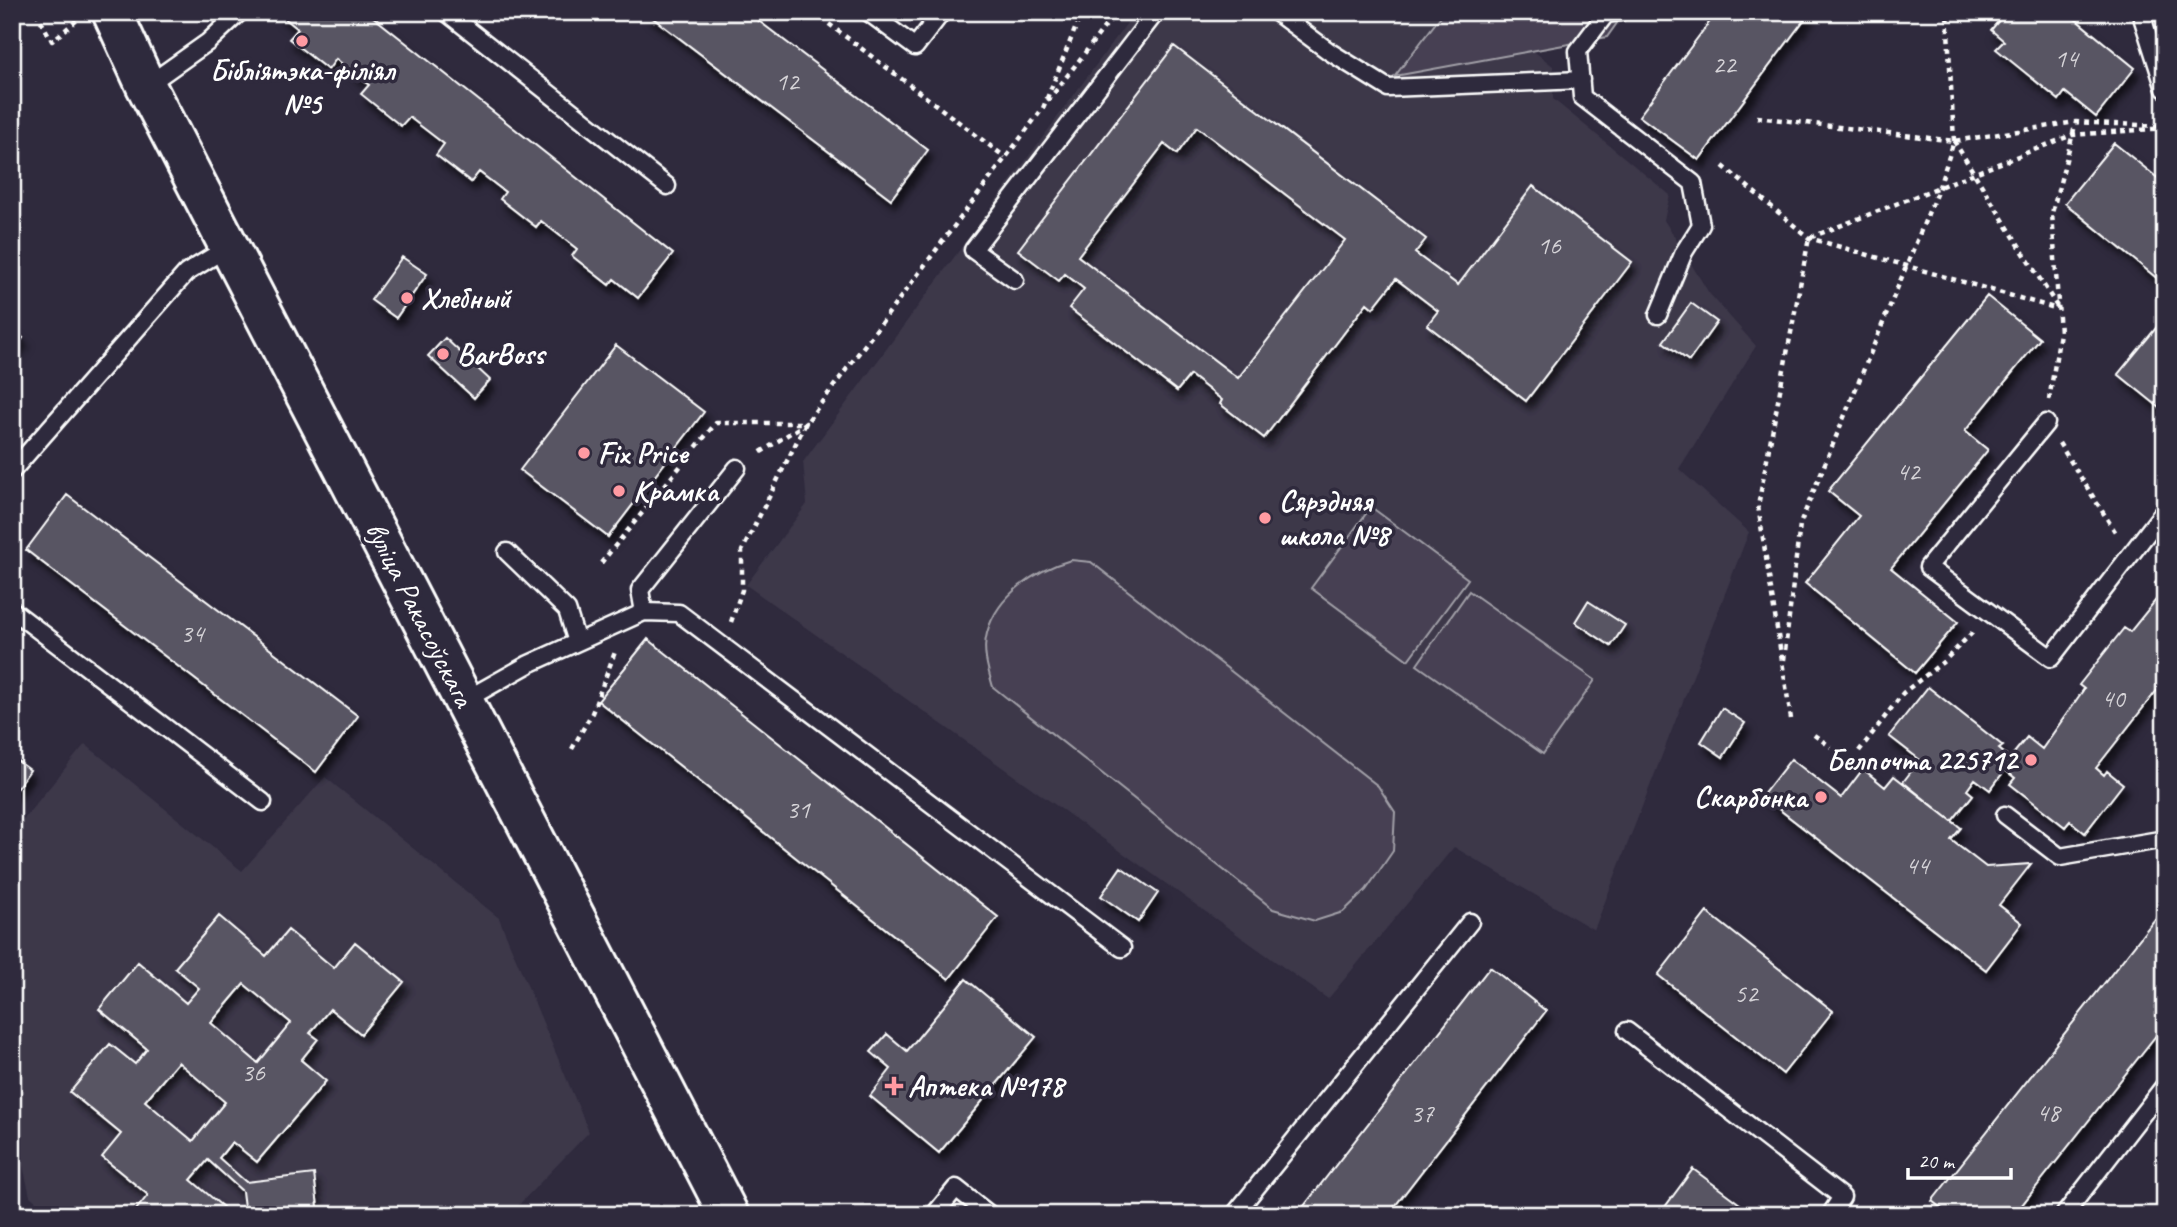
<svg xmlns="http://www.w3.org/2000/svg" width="2177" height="1227" viewBox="0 0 2177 1227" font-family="Caveat,sans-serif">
<defs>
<filter id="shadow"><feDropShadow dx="4.5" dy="8" stdDeviation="3.5" flood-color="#0009"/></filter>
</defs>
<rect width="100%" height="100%" fill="#2f2a3d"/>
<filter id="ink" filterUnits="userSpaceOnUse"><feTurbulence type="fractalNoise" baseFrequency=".0143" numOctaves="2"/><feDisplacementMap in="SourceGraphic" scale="14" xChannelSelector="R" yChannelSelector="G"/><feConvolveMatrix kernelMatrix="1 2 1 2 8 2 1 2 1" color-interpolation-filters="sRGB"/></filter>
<g filter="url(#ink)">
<!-- built -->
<path fill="#3c3749" d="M1135,12h347l71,54v33l117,96 -6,25 45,73 47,53 -77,123 70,63 -155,398 -140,-83 -126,152 -582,-414 61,-81 -4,-42z
M85,744l157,127 83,-94 174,141 90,214 -80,83h-458l-21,-19 -18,-77v-286z"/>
<!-- green -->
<path fill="#464152" stroke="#a2a0a8" stroke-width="2" d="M1444,12h181l-18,25 -212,39z
M1371,507l97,72 -60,81 -97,-72z
M1071,560l20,2 287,224 17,26 -2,39 -27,39 -23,22 -28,9 -42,-12 -280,-222c-5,-17 -11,-36 -6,-54 10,-38 49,-63 84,-73z
M1469,591l126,89 -52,74 -126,-89z"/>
<!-- building -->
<path fill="#595564" stroke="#fff" stroke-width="2" fill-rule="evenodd" filter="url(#shadow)" d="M277,12h90l306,242 -35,44 -24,-19 -5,6 -37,-29 5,-7 -36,-28 -5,6 -36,-28 5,-7 -26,-20 -8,10 -35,-27 8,-11 -35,-27 -8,9 -40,-32 8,-9 -33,-26 -8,11 -39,-31 9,-10z
M645,12h102l181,138 -37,49z
M1717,12h93l-111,148 -60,-44z
M2006,12l12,5 3,-5h58l-5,6 61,50 -39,49 -31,-25 -6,8 -63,-51 8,-8 -13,-11z
M1174,46l252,193 -11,14 43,32 75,-99 99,76 -106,139 -99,-76 11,-14 -42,-32 -23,29 -6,-5 -103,135 -44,-34 2,-4 -32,-25 -13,16 -108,-83 15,-19 -19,-15 -6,7 -41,-31zM1197,127l148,113 -107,138 -160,-122 86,-112 13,10z
M2114,143l51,41v101l-100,-82z
M402,257l25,17 -31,44 -25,-18z
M1987,296l53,43 -75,92 23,19 -97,118 67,54 -43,51 -110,-90 54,-67 -31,-25z
M1691,303l26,19 -28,39 -26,-19z
M2165,317v95l-47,-38z
M12,329l11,9 -11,14z
M445,338l45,42 -16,18 -46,-42z
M616,345l88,67 -96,125 -88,-67z
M67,495l291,221 -42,56 -290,-222z
M2165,571v109l-69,88 8,7 3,-4 16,13 -38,49 -15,-12 -5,6 -55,-43 5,-6 -10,-8 -15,20 -15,-11 -8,11 6,5 -21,26 -49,-39 17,-22 -31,-24 39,-49 75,59 -4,3 11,9 17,-21 15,12 42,-60 -5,-4 45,-57 6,4 34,-42 -9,-7z
M1588,601l37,24 -14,21 -36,-24z
M648,639l350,278 -49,62 -351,-278z
M1722,708l23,15 -22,34 -22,-15z
M12,757l18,13 -18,25z
M1791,759l50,39 22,-29 22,18 9,-11 67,52 -10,12 35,27 45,-3 -32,41 23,18 -36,47 -224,-174z
M1121,867l37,26 -20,29 -37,-26z
M1707,912l126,99 -50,63 -125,-99z
M2159,914l6,5v105l-151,191h-64l-18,-14z
M219,916l47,40 22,-26 46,38 21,-26 49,40 -43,52 -31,-25 -20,24 8,6 -17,21 25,21 -69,81 -25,-20 -13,16 27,24 68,-8 5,41h-74l-3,-24 -34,-31 -17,20 32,27 -7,8h-84l16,-20 -46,-38 19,-23 -51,-42 40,-48 25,20 12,-15 -48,-40 39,-47 48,41 13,-15 -24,-20zM244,984l47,39 -33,40 -47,-40zM178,1062l47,40 -32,39 -48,-40z
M1490,967l56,44 -158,204h-91z
M966,979l70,58 -97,116 -69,-57 21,-27 -20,-17 16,-18 20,17z
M1693,1169l59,44 -2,2h-91z"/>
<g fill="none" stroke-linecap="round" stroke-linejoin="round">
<defs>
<path id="lane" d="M446,12l221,174
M868,12l47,35 27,-35
M1276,12l54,40 58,36 193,-8
M1620,12l-14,2 -28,37 4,46 111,86 8,42 -17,27 -26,63
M2149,12l-6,8 22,69
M146,86l62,-44 32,-30
M1015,280l-42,-30 183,-238
M2046,423l-118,144 123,91 114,-148
M12,471l174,-198 44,-27
M507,552l60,58 10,32
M12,610l251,192
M644,612l-4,-22 97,-122
M465,700l64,-36 115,-52 35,1 443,335
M2005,815l55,42 105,-18
M1627,1031l215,166 -12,18
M934,1215l22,-27 34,27
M1234,1215l236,-293
M2064,1215l101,-130"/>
<path id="secondary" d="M112,12l34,74 583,1129"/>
</defs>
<!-- lane casing -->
<use href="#lane" stroke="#fff" stroke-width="21"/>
<!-- secondary casing -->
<use href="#secondary" stroke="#fff" stroke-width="44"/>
<!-- path -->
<path stroke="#fff" stroke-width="4.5" stroke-dasharray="5 5" stroke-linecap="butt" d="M36,12l16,29 25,-21
M813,12l192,145
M1048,101l68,-89
M1757,117l197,24 122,-19 81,4
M1954,141l104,167
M1723,166l86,72 249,71
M2049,400l11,-67 -8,-120 24,-91
M2059,443l57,90
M601,563l115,-140h90l-48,31
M731,622l11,-32v-39l64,-128 237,-315 39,-96
M1784,660l16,-136 139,-337 15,-46 -7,-129
M1791,719l-33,-213 51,-268 263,-103 93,-7
M1814,735l17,12
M572,749l20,-36 23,-61
M1859,751l44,-58 40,-31 31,-31"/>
<!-- lane -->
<use href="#lane" stroke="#2f2a3d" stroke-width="16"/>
<!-- secondary -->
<use href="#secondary" stroke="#2f2a3d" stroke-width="38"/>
</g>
</g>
<!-- markers -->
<g fill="#ff9aa2" stroke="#2f2a3d" stroke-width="2.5">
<circle cx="302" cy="41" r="7"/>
<circle cx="407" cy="298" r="7"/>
<circle cx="443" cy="354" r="7"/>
<circle cx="584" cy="453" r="7"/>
<circle cx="619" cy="491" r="7"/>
<circle cx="1265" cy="518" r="7"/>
<circle cx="2031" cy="760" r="7"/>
<circle cx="1821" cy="797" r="7"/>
<path d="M890.5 1075.5h7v7h7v7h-7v7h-7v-7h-7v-7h7z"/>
</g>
<g text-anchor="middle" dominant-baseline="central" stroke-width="7" stroke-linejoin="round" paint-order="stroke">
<!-- number labels -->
<g font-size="26" fill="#d6d4d8">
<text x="2066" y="58">14</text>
<text x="1724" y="64">22</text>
<text x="787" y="81">12</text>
<text x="1549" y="245">16</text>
<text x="1908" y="471">42</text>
<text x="192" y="633">34</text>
<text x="2113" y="698">40</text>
<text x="798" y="809">31</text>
<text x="1917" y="865">44</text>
<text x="1746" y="993">52</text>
<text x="253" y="1072">36</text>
<text x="2048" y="1112">48</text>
<text x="1422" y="1113">37</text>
</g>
<!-- poi labels -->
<g font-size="30" font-weight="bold" fill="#fff" stroke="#2f2a3d" text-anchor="start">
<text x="302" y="70" text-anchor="middle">Бібліятэка-філіял<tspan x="302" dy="34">№5</tspan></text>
<text x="421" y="298">Хлебный</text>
<text x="457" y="354">BarBoss</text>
<text x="598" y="453">Fix Price</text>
<text x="633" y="491">Крамка</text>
<text x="1279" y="501">Сярэдняя<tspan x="1279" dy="34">школа №8</tspan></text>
<text x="2017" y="760" text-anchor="end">Белпочта 225712</text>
<text x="1807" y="797" text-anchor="end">Скарбонка</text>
<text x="908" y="1086">Аптека №178</text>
</g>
<!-- street labels -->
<g font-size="30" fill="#fff" stroke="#2f2a3d">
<text transform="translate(420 614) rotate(63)">вуліца Ракасоўскага</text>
</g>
</g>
<!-- margin -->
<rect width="2177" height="1227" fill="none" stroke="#2f2a3d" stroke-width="42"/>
<rect x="21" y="21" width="2135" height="1185" fill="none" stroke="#fff" stroke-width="2.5" filter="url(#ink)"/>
<!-- scale -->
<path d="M1908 1168v10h103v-10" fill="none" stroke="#ffffff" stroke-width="3.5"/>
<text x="1918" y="1168" font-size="21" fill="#ffffff" stroke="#2f2a3d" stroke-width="5" paint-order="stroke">20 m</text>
</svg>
